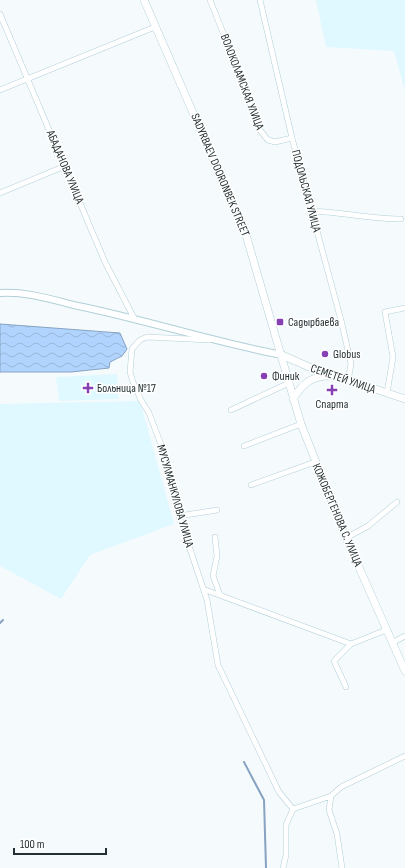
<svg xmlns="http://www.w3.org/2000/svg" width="405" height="868" viewBox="0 0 405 868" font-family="'Sofia Sans Condensed',sans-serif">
<defs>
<pattern id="water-waves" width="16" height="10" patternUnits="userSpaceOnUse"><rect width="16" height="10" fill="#b1d4fe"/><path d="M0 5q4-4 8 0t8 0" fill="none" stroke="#98b6da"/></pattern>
</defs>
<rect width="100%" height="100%" fill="#f5fbfd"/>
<!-- built -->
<path fill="#e0f8ff" d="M316,0h89v91l-11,-40 -68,-4z
M117,374l2,25 -60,2 -3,-24z
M140,401l34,123 -84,31 -29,44 -61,-33v-162z"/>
<!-- water -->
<path fill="url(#water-waves)" stroke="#87a3c1" d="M0,324l120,9 7,16 -5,7 -12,6 -1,6 -38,4h-71z"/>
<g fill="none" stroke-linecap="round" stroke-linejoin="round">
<!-- stream -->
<path stroke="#87a3c1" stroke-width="2" d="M0,623l3,-3
M244,762l20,38 2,68"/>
<defs>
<path id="minor" d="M210,0l22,55 27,74 9,11 7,2 17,-4
M260,0l32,138 50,186 9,40 -3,17
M0,14l105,248 29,56
M0,90l155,-63
M0,193l65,-27
M312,211c30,1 59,8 89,8
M210,340l-63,-3 -7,3 -8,9 -2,23 3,10 8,18 8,13 18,47 12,56 28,84 11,65 61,127 14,17
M387,393l6,-36 -8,-45 20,-4
M231,410l58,-27
M244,446l57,-22
M251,485l64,-23
M179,516l38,-6
M215,537l2,19 -4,20 7,19
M346,538l22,-12 29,-24
M203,589l148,55 35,-14
M392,643l13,-7
M346,687l-12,-26 17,-17
M331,796l-2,14 8,24 5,34
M283,868l3,-13v-30l7,-16 38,-13 10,-9 64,-31"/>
<path id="tertiary" d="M0,293c26,-2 53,7 78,13 69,14 135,36 204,49"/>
<path id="secondary" d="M144,0l102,235 55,189 45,114 59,133
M282,355l27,12 96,32
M293,399c10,-16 18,-23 37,-23"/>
</defs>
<!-- minor casing -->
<use href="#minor" stroke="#b1cfd8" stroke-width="6"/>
<!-- tertiary casing -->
<use href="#tertiary" stroke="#b1cfd8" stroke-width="8"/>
<!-- secondary casing -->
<use href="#secondary" stroke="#b1cfd8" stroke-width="8"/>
<!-- minor -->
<use href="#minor" stroke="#fff" stroke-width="5"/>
<!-- tertiary -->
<use href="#tertiary" stroke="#fff" stroke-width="6"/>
<!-- secondary -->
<use href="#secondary" stroke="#fff" stroke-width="7"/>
</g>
<!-- markers -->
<g fill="#8640b3" stroke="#fff" stroke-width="1.5">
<rect x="276" y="318" width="8" height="8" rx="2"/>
<circle cx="325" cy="354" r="4"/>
<circle cx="264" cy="376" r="4"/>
<path d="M86 382h4v4h4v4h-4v4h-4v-4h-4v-4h4z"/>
<path d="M330 384h4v4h4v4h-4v4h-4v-4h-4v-4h4z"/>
</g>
<g text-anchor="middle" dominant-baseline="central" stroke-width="3" stroke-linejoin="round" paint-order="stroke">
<!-- street labels -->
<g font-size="12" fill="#243033" stroke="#fff">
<text transform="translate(242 82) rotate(69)">ВОЛОКОЛАМСКАЯ УЛИЦА</text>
<text transform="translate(65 167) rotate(67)">АБАДАНОВА УЛИЦА</text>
<text transform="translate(220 175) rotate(67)">SADYRBAEV DOORONBEK STREET</text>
<text transform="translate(306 191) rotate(75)">ПОДОЛЬСКАЯ УЛИЦА</text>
<text transform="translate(343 379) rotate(19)">СЕМЕТЕЙ УЛИЦА</text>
<text transform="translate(175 496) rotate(74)">МУСУЛМАНКУЛОВА УЛИЦА</text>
<text transform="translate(337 515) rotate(67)">КОЖОБЕРГЕНОВА С. УЛИЦА</text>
</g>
<!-- poi labels -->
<g font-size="12" fill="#243033" stroke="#fff" text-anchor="start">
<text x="288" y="322">Садырбаева</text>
<text x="333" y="354">Globus</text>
<text x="272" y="376">Финик</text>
<text x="97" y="388">Больница №17</text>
<text x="332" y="404" text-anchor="middle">Спарта</text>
</g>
</g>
<!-- scale -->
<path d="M14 848v6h92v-6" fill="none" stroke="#243033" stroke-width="2"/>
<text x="20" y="848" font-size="12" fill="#243033" stroke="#ffffff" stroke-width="3" paint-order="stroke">100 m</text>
</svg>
